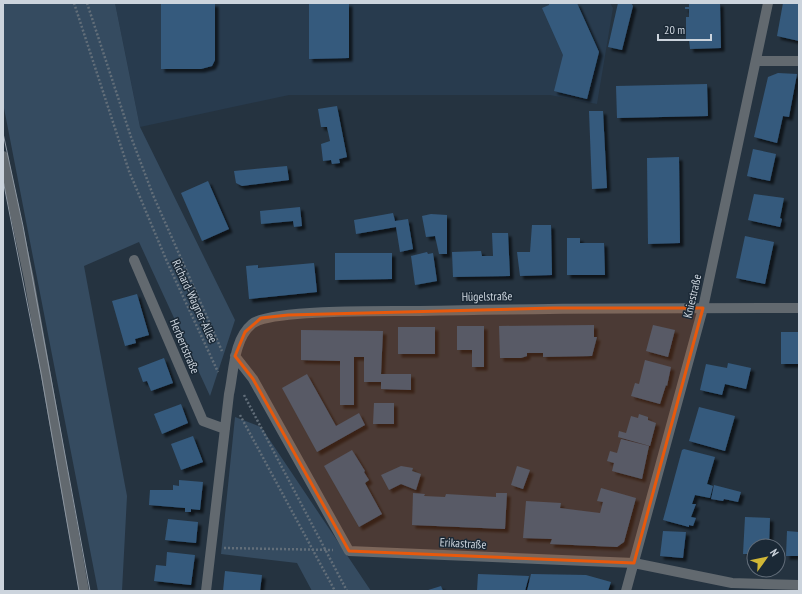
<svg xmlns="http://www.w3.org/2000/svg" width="802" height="594" viewBox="0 0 802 594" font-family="'PT Sans Narrow',sans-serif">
<defs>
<filter id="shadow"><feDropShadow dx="3.5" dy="3.5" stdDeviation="1" flood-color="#0009"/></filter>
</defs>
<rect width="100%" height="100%" fill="#253340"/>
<!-- built -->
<path fill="#283b4e" d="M115,3h495l3,5 -16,96 -47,-9h-261l-149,32z"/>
<!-- green -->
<path fill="#354b60" d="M3,3h112l25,124 95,193 -25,76 -71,-154 -55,24 43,230 -5,95h-24l-95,-488z
M235,417l26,10 110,164h-59l-15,-28 -76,-9z"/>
<!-- building -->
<path fill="#355a7d" filter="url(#shadow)" d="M161,3h54v57l-3,6 -11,3h-40z
M309,3h40v55l-40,1z
M549,3h28l22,49 -12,47 -33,-8 9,-36 -21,-47 7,-3z
M618,3h13l2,3 -11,44 -14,-3z
M689,3h31l1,45 -31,1 -1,-9h-3v-23h3v-8h-4v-2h4z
M783,3h16v38l-22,-5z
M778,73l19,1 -8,43 -6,-1 -6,27 -23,-6 14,-60z
M707,84l1,32 -91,2 -1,-32z
M337,106l10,51 -8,2 1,4 -8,1 -1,-4 -8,1 -2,-17 9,-3 -3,-14h-6l-3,-18z
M589,111h14l4,77 -15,1z
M753,149l23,5 -6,27 -23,-5z
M679,157l1,86 -32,1 -1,-86z
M287,166l2,14 -47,6 -6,-3 -2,-12z
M208,181l21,48 -27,12 -21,-48z
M754,194l30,4 -4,20 2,1 -2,8 -32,-7z
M300,207l2,19 -8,1 -1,-6 -32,3 -1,-13z
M393,213l2,8 13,-2 5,30 -13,3 -4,-25 -40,7 -2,-14z
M431,214l16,1v39h-8l-4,-18 -9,1 -4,-21z
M532,225h19l1,50 -32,1 -3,-24h13z
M492,233h16l2,43 -57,1 -1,-25 29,-1 1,5h11z
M745,236l29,6 -9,42 -29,-6z
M567,238h13v5h24l1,32h-38z
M427,252l1,2 5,-1 4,28 -22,4 -4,-29z
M335,253h57v26l-57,1z
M314,263l3,29 -68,7 -3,-33 12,-1v3z
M137,294l12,41 -14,4 1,4 -11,3 -13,-45z
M594,325v12h3l-5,19 -49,1v-4h-16v3l-6,2h-21l-1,-32z
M653,325l22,5 -7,27 -22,-6z
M457,326h27v41h-12v-17h-15z
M398,327h37v27h-37z
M301,330l82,1 -2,43h30v16l-30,-1v-7h-17v-25h-10v48h-14v-44l-39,-1z
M781,332h18v32h-18z
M164,358l9,25 -22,8 -4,-10 -4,1 -5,-14z
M645,360l26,7 -4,19 -1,-1 -6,19 -29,-8 4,-13 4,1z
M728,363l23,5 -5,21 -21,-5 -3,11 -22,-5 6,-26 21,4z
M307,374l29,52 23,-13 6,12 -48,27 -35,-64z
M374,403h20v21h-21z
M181,404l7,19 -26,11 -8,-20z
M699,407l36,9 -10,35 -36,-10z
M639,414l9,3v3l8,3 -6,23 -32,-9 1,-6 7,2 5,-17 7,2z
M193,436l10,26 -22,8 -10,-26z
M621,439l28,7 -7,33 -30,-8 2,-8 -7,-2 3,-10 7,2z
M684,449l31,8 -8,27 6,2 -3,12 -15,-3 -3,9h4l-5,13 5,1 -3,8 -4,-1v2l-26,-7 19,-70z
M352,450l13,21 -1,1 5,8 -4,3 17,31 -23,13 -35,-61z
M401,466l12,2 -1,3 9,3 -5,16 -15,-6 -12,6 -8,-15z
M517,466l13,4 -7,19 -12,-4z
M179,480l24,2 -3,28 -9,-1v3h-6v-4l-36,-3 1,-15h23v-5l6,1z
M714,485l27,7 -3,10 -14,-3 -1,2 -12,-2z
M601,488l35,10 -12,44 -7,5 -67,-3 2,-5 -29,-1 3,-37 35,2 -1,5 40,5 3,-11 -6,-1z
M413,493l12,1 -1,2 21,1 1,-3 50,3v-4h11l-2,36 -93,-4z
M745,517l25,1 -1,28h-15v8h-11z
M168,519l30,3 -2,21 -31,-3z
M663,531l23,1 -3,26 -23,-2z
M787,531l12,1v24h-13z
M167,552l28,3 -4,30 -37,-4 2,-16 10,1z
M225,571l37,4 -2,16h-37z
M478,574l51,2 -4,15h-48z
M531,574l55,1 25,7 -3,9h-81z
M441,586l2,5h-18z"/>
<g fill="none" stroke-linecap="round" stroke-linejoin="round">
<!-- path -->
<path stroke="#626e79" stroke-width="2.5" stroke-dasharray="2 2" stroke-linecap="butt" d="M74,3l55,168 39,93 50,108
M87,3l44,134 22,58 69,156
M244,395l103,196
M240,415l95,176
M224,548l109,2"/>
<!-- minor -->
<path stroke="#62696f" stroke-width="10" d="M756,61h43
M3,156l26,123 55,312
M134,260l69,161 22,8
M235,356l18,23 96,172 285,12 98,20 67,2
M206,591l23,-197c5,-22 4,-54 23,-70 18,-15 138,-13 167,-13 127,-3 253,-3 380,-3
M626,591l77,-283 65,-305"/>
<!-- tram -->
<path stroke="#8c96a1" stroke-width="1" d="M3,133l20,93 67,365
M3,180l38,193 38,218"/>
</g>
<!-- marked area -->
<path fill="#e8590c" fill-opacity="0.2" stroke="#e8590c" stroke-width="3" stroke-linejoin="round" d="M553,308h150l-69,255 -285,-12 -96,-172 -18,-23 10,-24 16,-14 27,-3z"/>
<g text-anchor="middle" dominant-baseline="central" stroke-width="3" stroke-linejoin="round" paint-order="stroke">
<!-- street labels -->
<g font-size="12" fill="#ccd4dd" stroke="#1b2936">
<text transform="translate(487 296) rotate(-1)">Hügelstraße</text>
<text transform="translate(692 296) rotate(-77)">Kniestraße</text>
<text transform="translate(195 301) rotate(65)">Richard-Wagner-Allee</text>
<text transform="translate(185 346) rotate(67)">Herbertstraße</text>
<text transform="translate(463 543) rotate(3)">Erikastraße</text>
</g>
</g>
<!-- border -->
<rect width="802" height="594" fill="none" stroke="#ccd4dd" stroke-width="8"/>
<!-- north arrow -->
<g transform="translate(766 558) rotate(57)"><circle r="19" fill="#1b2936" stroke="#626d79"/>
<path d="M0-3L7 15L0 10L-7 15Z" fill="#d0b736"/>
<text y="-6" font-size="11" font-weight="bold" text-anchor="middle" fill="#ccd4dd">N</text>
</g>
<!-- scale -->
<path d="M658 34v6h53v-6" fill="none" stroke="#ccd4dd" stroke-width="2"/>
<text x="664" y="34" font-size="12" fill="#ccd4dd" stroke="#1b2936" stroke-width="3" paint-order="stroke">20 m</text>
</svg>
